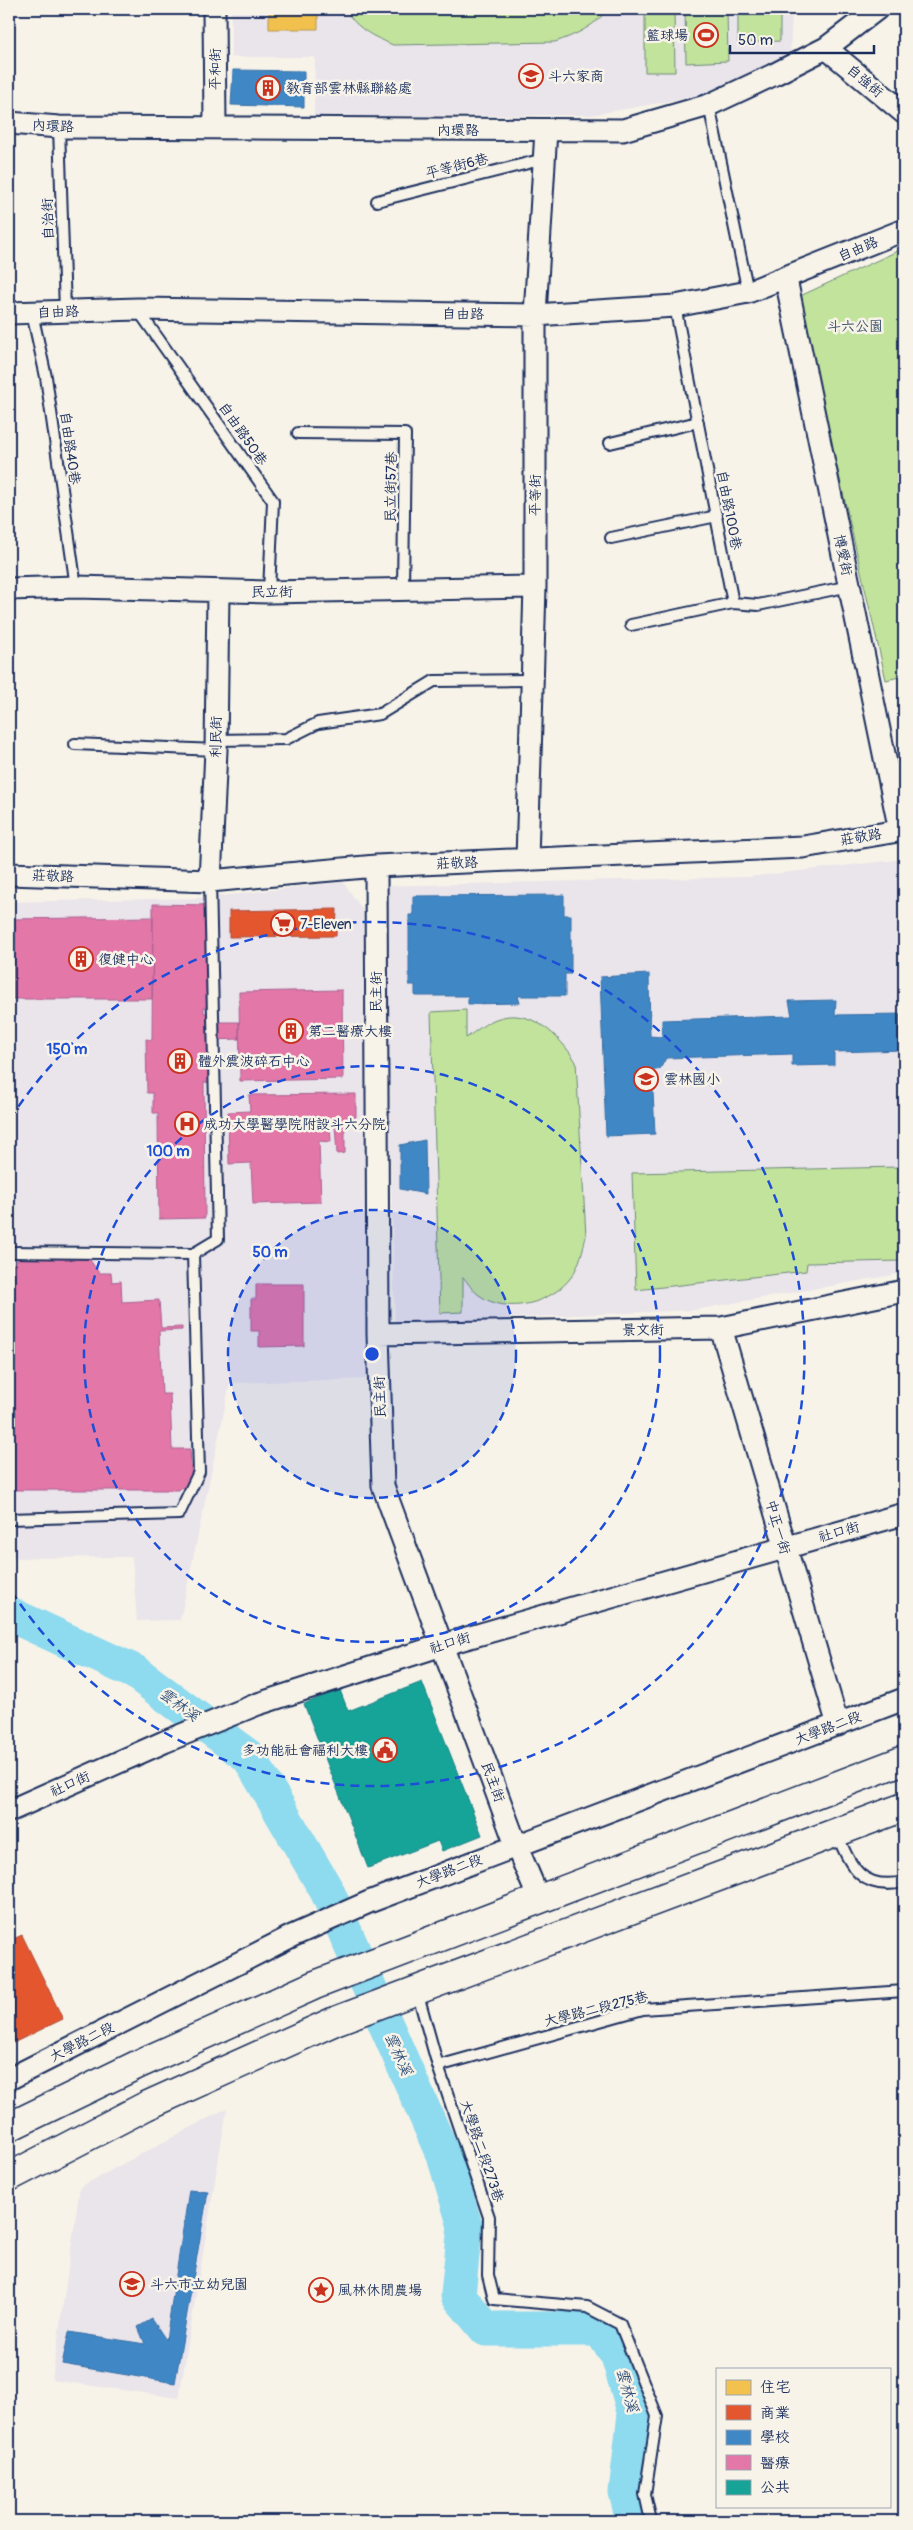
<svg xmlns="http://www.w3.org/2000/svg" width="913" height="2530" viewBox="0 0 913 2530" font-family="Pangolin,'LXGW WenKai TC',sans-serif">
<rect width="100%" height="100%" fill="#f7f3e8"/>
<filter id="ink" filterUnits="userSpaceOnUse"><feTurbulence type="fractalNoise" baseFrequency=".02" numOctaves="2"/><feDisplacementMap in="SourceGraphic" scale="10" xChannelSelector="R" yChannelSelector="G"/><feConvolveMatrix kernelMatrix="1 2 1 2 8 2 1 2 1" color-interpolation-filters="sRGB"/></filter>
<g filter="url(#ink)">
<!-- built -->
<path fill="#eae4eb" d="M231,9h561l-2,49 -85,37 -115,20 -276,1 1,-59h-84z
M904,859v414l-210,37 -299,13 -12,-437 365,-9z
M343,882l20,28 3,469 -136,4 -50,237 -43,1 -5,-64 -123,1v-656l194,-4z
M227,2108l-48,290 -127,-18 28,-193z"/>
<!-- green -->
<path fill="#c2e39b" stroke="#6e897c" d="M345,9h263c-13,17 -32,26 -53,33l-162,3c-21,-9 -36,-16 -48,-36z
M645,9h29l1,63h-30z
M685,9h42l1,52 -42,2z
M738,9h42v32l-42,2z
M904,248v428l-18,4 -88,-383z
M466,1010v28c10,-7 19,-15 30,-19 34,-13 64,17 80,43l10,174c-3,13 -6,28 -14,40 -19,27 -65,40 -93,19 -6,-4 -11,-12 -16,-18v35l-23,1 -9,-301z
M899,1167l2,94 -94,2 -1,8 -170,19 -4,-117z"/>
<!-- homes -->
<path fill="#f2c14e" stroke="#b29553" d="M269,9h49v20h-49z"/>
<!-- shops -->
<path fill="#e4572e" stroke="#a84b3c" d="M337,909l-1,27 -107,1v-26z
M22,1935l41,84 -54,26v-104z"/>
<!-- schools -->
<path fill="#3f88c5" stroke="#346da6" d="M233,70l71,1v36l-73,-2z
M564,895v20h7v59h-6v22h-47l2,7 -52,1v-8h-53v-11h-6v-70h4v-19z
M649,974l1,62 12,1v-17l130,-4 -3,-15 47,-1 -1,15 69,-1v36l-70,2v13l-42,1v-12l-126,4 -6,11 -8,2 3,63 -49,2 -6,-159z
M425,1140l1,54 -26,-5v-44z
M189,2190l19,2 -33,191 -113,-19 7,-32 76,12 -7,-17 14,-8 14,21z"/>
<!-- health -->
<path fill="#e377a8" stroke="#a76192" d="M153,904l56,1 -2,87h4v16l-7,-1v6h5v9h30v17l-27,1 1,43 -9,-1 1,136 -46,1 -1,-106h-5v-20h-6l-1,-54 6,1z
M153,917l-1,82h-143v-80z
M342,990l1,89 -103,2 -1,-89z
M356,1094v23l-11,1v35l-8,1 -2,-29h-5l1,17 -12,-1 2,61 -68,2 -2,-41 -22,1 -1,-52 22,-1 -1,-16z
M26,1247h55l18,26h12l1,9 9,-1 1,21 37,-2 2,28 21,-1v3l-23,1 3,63h8l2,55h18l2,33 -14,8h-169v-219z
M256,1284h48v62l-45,1v-16h-8v-32h5z"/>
<!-- public -->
<path fill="#17a398" stroke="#188087" d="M422,1682l60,153 -40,16 -4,-10 -70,27 -64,-164 36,-14 8,21z"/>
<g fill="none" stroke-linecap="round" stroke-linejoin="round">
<!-- river -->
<path stroke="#8edaee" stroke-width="35" d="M9,1614l126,58 114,85 78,134 118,268 20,67 -7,69 28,34h114l18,27 17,58 -9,78 7,29"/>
<defs>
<path id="lane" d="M709,105l39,187
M59,127l6,184
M377,201l167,-42
M675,306l58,297 25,2 92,-19
M138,310l135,191 -4,91
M32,313l14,64 30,210
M298,433l107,1 -2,155
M610,443l88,-21
M611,538l106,-22
M631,625l102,-22
M216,740l70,-1 32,-16 62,-9 54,-33 98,-1
M75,744l141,6
M9,1252l184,2 25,-15 -8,-358
M9,1519l170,-5 20,-42 -6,-218
M837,1834c14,34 25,57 67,48
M417,1991l21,75 205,-57 261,-18
M438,2066l51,151 -1,58 6,24 93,8 33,17 37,92 -12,78 6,27"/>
<path id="street" d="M214,9l1,119
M826,48l78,65
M9,123l50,4 564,3 86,-25 64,-30 53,-27 51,-39
M786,279l114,552
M9,313l129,-4 397,6 140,-9 73,-14 156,-62
M9,589l67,-2 193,5 266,-5
M527,860l8,-273v-272l11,-185
M376,866l2,468 5,152 133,359 23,54
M9,874l201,7 166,-15 427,-19 101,-17
M210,881l6,-131 2,-158
M721,1328l117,397
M378,1334l343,-6 183,-37
M9,1811l155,-69 94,-38 184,-59 462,-131
M9,2079l283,-143 77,-34 535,-203"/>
<path id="primary" d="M9,2127l132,-64 174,-78 589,-225
M9,2177l137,-71 189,-85 569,-214"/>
</defs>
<!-- lane casing -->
<use href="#lane" stroke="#1b2f5e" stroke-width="14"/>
<!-- street casing -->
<use href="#street" stroke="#1b2f5e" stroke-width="25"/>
<!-- primary casing -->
<use href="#primary" stroke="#1b2f5e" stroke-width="31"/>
<!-- lane -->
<use href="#lane" stroke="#f7f3e8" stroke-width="10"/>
<!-- street -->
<use href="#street" stroke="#f7f3e8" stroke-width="21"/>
<!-- primary -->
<use href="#primary" stroke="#f7f3e8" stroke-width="28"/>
</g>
</g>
<!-- distance rings -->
<circle cx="372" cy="1354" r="144" fill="#1d4ed8" fill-opacity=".12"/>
<g fill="none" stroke="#1d4ed8" stroke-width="2.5" stroke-dasharray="9 6">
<circle cx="372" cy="1354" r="144"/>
<circle cx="372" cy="1354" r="288"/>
<path d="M10 1119A432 432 0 1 1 10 1589"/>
</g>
<!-- icons -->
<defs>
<symbol id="stadium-ring" viewBox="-11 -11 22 22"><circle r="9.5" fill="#f7f3e8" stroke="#c8321e" stroke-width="1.5"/><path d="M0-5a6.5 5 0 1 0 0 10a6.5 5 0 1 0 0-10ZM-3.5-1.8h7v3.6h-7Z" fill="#c8321e"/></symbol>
<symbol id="school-ring" viewBox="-11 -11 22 22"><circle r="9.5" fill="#f7f3e8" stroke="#c8321e" stroke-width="1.5"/><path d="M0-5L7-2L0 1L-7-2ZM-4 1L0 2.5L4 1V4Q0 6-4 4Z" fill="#c8321e"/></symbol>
<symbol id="building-ring" viewBox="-11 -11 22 22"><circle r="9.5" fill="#f7f3e8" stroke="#c8321e" stroke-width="1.5"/><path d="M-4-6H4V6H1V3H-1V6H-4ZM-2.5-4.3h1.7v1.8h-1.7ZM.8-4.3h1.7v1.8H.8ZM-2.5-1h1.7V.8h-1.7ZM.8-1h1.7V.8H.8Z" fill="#c8321e"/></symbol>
<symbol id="supermarket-ring" viewBox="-11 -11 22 22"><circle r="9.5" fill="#f7f3e8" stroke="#c8321e" stroke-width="1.5"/><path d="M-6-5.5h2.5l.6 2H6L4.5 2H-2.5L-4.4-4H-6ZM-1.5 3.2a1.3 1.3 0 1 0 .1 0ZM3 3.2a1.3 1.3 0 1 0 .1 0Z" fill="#c8321e"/></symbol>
<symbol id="hospital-ring" viewBox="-11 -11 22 22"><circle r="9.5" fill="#f7f3e8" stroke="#c8321e" stroke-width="1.5"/><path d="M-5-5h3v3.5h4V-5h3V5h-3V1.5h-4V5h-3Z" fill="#c8321e"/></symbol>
<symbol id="civic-ring" viewBox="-11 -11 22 22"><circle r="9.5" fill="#f7f3e8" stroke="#c8321e" stroke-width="1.5"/><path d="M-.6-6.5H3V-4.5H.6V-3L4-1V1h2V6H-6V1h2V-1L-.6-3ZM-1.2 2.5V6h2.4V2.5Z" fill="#c8321e"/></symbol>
<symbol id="sight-ring" viewBox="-11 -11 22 22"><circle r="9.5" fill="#f7f3e8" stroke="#c8321e" stroke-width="1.5"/><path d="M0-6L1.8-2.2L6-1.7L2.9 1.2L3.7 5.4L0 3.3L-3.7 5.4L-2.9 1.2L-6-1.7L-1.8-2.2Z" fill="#c8321e"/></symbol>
</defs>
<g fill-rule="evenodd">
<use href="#stadium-ring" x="692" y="21" width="28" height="28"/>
<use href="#school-ring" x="517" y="62" width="28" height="28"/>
<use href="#building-ring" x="254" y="74" width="28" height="28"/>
<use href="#supermarket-ring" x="269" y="910" width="28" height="28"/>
<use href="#building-ring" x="67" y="945" width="28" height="28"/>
<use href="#building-ring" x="277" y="1017" width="28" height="28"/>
<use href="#building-ring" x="166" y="1047" width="28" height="28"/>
<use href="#school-ring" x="632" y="1065" width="28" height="28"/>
<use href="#hospital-ring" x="173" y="1110" width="28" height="28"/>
<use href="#civic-ring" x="371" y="1736" width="28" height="28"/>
<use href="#school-ring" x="118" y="2270" width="28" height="28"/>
<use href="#sight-ring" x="307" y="2276" width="28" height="28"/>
</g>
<g text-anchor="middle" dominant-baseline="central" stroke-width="5" stroke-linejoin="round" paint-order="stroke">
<!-- poi labels -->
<g font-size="14" fill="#1b2f5e" stroke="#f7f3e8" text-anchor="start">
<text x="688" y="35" text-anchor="end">籃球場</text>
<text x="548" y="76">斗六家商</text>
<text x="286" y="88">教育部雲林縣聯絡處</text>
<text x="300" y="924">7-Eleven</text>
<text x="98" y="959">復健中心</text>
<text x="308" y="1031">第二醫療大樓</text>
<text x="198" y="1061">體外震波碎石中心</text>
<text x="664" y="1079">雲林國小</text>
<text x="204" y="1124">成功大學醫學院附設斗六分院</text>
<text x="368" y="1750" text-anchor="end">多功能社會福利大樓</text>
<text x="150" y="2284">斗六市立幼兒園</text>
<text x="338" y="2290">風林休閒農場</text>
</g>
<!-- street labels -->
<g font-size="14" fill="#1b2f5e" stroke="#f7f3e8">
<text transform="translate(215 69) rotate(-90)">平和街</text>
<text transform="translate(865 81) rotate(40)">自強街</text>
<text transform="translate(53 126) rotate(3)">內環路</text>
<text x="458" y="130">內環路</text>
<text transform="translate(457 166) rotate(-14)">平等街6巷</text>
<text transform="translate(48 219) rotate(-92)">自治街</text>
<text transform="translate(858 249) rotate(-23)">自由路</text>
<text transform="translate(58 312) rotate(-2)">自由路</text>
<text transform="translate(463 314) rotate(1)">自由路</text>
<text transform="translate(243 434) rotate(55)">自由路50巷</text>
<text transform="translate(70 448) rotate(82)">自由路40巷</text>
<text transform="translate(391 487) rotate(-89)">民立街57巷</text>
<text transform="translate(535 495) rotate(-90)">平等街</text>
<text transform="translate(729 510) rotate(79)">自由路100巷</text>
<text transform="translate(843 555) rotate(78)">博愛街</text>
<text transform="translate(272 592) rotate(-1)">民立街</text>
<text transform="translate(216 737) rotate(-89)">利民街</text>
<text transform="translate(861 837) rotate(-9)">莊敬路</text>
<text transform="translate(457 863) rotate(-2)">莊敬路</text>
<text transform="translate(53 876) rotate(2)">莊敬路</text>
<text transform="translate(376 992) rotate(-90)">民主街</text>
<text transform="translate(643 1330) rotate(-1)">景文街</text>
<text transform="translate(380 1397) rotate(-92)">民主街</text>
<text transform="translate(778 1527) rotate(74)">中正一街</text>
<text transform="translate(839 1532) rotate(-16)">社口街</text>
<text transform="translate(450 1643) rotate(-17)">社口街</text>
<text transform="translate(828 1728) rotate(-21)">大學路二段</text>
<text transform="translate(493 1782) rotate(70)">民主街</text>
<text transform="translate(70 1784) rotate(-24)">社口街</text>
<text transform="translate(449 1871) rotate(-21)">大學路二段</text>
<text transform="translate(596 2009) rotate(-14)">大學路二段275巷</text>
<text transform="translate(82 2042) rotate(-27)">大學路二段</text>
<text transform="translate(482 2151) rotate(71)">大學路二段273巷</text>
</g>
<!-- park labels -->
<g font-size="14" fill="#3c536a" stroke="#f7f3e8">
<text x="855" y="326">斗六公園</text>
</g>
<!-- water labels -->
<g font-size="15" font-style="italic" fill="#32517b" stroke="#f7f3e8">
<text transform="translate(179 1705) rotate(36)">雲林溪</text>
<text transform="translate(398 2054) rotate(66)">雲林溪</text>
<text transform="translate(627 2390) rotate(75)">雲林溪</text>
</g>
</g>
<circle cx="372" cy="1354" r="8" fill="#1d4ed8" stroke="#f7f3e8" stroke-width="2.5"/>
<g font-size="15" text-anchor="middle" font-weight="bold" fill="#1d4ed8" stroke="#f7f3e8" stroke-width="5" stroke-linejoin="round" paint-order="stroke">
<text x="67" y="1054">150 m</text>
<text x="168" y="1156">100 m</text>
<text x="270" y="1257">50 m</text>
</g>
<!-- margin -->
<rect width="913" height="2530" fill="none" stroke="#f7f3e8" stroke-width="30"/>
<rect x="15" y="15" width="883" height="2500" fill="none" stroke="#1b2f5e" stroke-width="2" filter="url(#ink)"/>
<!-- legend -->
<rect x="716" y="2368" width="175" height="140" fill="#f7f3e8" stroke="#9fa5b1"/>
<rect x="726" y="2380" width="25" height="15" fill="#f2c14e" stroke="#9fa5b1"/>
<text x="760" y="2392" font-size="15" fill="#1b2f5e">住宅</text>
<rect x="726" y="2405" width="25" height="15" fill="#e4572e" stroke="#9fa5b1"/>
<text x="760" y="2418" font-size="15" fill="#1b2f5e">商業</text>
<rect x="726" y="2430" width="25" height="15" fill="#3f88c5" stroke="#9fa5b1"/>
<text x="760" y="2442" font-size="15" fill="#1b2f5e">學校</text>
<rect x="726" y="2455" width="25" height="15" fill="#e377a8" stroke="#9fa5b1"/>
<text x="760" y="2468" font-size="15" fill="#1b2f5e">醫療</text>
<rect x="726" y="2480" width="25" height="15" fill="#17a398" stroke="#9fa5b1"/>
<text x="760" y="2492" font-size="15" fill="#1b2f5e">公共</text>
<!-- scale -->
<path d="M730 45v8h144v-8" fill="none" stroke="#1b2f5e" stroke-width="2.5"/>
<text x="738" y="45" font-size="15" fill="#1b2f5e" stroke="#f7f3e8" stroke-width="4" paint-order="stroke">50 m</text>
</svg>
